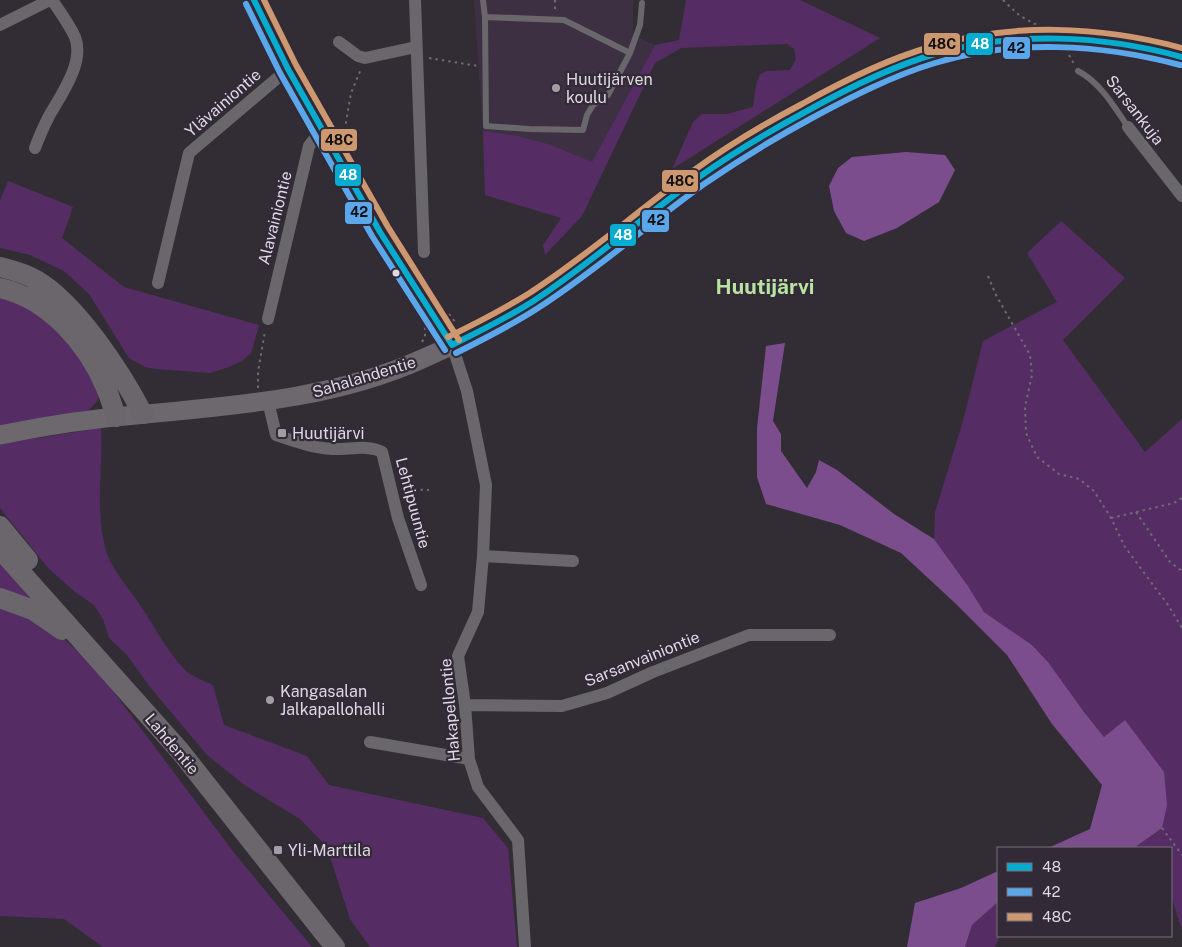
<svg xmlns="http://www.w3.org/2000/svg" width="1182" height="947" viewBox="0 0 1182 947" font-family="'Public Sans',sans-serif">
<rect width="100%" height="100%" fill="#322d34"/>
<!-- built -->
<path fill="#3d3043" d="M474,0h159v35l22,10 -82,153 -88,-3 -2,-64z"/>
<!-- green -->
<path fill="#552d64" d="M686,0h114l80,38 -208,131 21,-47 9,-8h25l26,-7 3,-22 4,-11 7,-3 23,-1 6,-11 -2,-10 -7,-5 -106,4 -26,15 -73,153 -37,39 -2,-10 18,-27 -76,-23 -2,-64 35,5 33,9 41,17 63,-117 24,-5z
M8,181l65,26 -11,31 62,49 135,38 -8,28 -9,8 -13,6 -19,6 -54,-4 -11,-2 -16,-9 -40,-64 -25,-23 -34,-16 -30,-7v-47z
M1061,221l64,57 -62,62 82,112 37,-33v511l-11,-34v-48h-37l28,-20 -37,-108 -21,17 -20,-25 -36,-50 -16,-17 -48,-33 -16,-26 -34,-47 1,-27 28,-91 20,-80 74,-39 -30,-49z
M0,293l19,6 55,45 26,49 -2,7 -10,11 -88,16z
M101,428c2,40 -6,80 4,119 5,22 23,39 35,58 15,22 27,47 46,66 7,6 19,10 27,14l11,40 83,31 22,29 154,33 25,30 9,99h-147l-20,-28 -23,-72 -27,-28 -54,-33 -39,-31 -57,-68 -23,-32 -18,-17 -6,-19 -9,-14 -19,-13 -27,-24 -48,-60v-64z
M0,560l47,51 -47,-19z
M0,606l9,2 50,26 39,37 137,183 77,93h-209l-39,-28 -64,-3z
M998,902v34h2l-5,11h-30l7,-22z"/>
<!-- water -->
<path fill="#7b4d8d" d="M906,152l39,3 10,15 -16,32 -42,26 -33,13 -18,-8 -12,-22 -5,-25 9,-18 14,-11z
M785,343l-12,78 8,13v17l26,37 9,-16 3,-12 18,10 57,44 40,25 34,47 16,26 48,33 16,17 36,50 20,25 21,-17 39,52 3,33 -5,23 -28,20h-86l42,-19 12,-44 -50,-61 -45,-69 -52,-52 -54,-50 -61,-28 -74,-21 -9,-27v-49l9,-82z
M998,871v31l-26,23 -7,22h-58l8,-44 46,-15z"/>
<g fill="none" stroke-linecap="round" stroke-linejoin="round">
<!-- path -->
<path stroke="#6e6c70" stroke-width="2" stroke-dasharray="2.5 4" stroke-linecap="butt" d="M555,0v13
M1003,0l17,16 17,9
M1069,55l5,9
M429,58l49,8
M339,134l6,-6 6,-35 10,-24
M988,276l8,19 34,60 2,20 -7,32 1,26 11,24 22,17 20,5 15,12 17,27 14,29 43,58 14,23
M449,314l6,8 -3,1
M422,342l3,-5v-12
M258,388v-16l7,-41
M401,489l28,1
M1136,512l34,50 12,9
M1111,518l63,-15 8,-5
M1162,828l20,27"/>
<!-- service -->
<path stroke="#69676b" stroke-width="6" d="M483,0l2,17 1,109 43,3 54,1 4,-15 6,-10 15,-10 22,-42 10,-28 2,-22
M485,17l79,3 66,33
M1078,71c22,11 37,37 50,56"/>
<!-- minor -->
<path stroke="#69676b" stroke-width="12" d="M415,0l9,252
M0,25l50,-25
M339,42l19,14 7,2 51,-11
M1128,127l54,69
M35,148c4,-11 9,-22 14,-32 12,-21 36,-54 26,-79 -6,-13 -15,-25 -23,-37
M158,283l31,-130 99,-84
M268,319l41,-173 13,-17
M452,345l15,46 19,94 -3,71 -5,56 -20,44 7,49 4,54 9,28 40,53 7,107
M268,401l8,34c18,6 37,13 56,14 16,1 36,-5 50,3l16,66 23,67
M483,556l90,5
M465,705l97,1 45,-13 46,-21 96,-37h81
M370,742l99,17"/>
<!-- tertiary -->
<path stroke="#69676b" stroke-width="15" d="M254,0l34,69 41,73 51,90 72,113"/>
<!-- primary -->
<path stroke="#6c686d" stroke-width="19" d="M0,435c48,-10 97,-17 146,-21 94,-9 190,-16 276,-55 39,-17 79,-36 114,-60 57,-39 109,-84 165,-123 78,-55 176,-113 271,-130 50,-9 115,-9 166,0 15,3 29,7 44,11"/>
<!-- trunk -->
<path stroke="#6a666c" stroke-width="20" d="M0,267c12,3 25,6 36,13 41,24 85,92 107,134
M0,288c49,11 87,55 106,100 4,9 7,20 10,29
M0,526l28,34
M0,549l180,202 155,196
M0,598l33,12 29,20"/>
<defs>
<path id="bus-1" d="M254,0l34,69 92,163 72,113
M452,345c28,-14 57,-28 83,-45 57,-38 108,-83 164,-123 35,-25 71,-46 108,-66 41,-23 83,-44 128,-57 80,-23 167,-19 247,3"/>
<path id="bus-2" d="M246,4l34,69 92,163 73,114
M456,353c28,-14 56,-28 82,-45 58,-37 110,-84 166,-124 35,-24 71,-46 108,-66 39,-21 80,-42 123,-55 78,-24 166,-19 245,2"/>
<path id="bus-3" d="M264,0l32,65 92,162 71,113
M448,337c27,-13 54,-27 80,-43 58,-37 109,-83 165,-123 34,-25 71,-47 109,-67 41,-23 83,-44 128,-57 81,-25 171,-21 252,1"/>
</defs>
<!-- bus-1 casing -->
<use href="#bus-1" stroke="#332a37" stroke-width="10"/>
<!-- bus-2 casing -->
<use href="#bus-2" stroke="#332a37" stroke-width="10"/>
<!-- bus-3 casing -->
<use href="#bus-3" stroke="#332a37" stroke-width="10"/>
<!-- bus-1 -->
<use href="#bus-1" stroke="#06acd0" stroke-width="6"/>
<!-- bus-2 -->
<use href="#bus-2" stroke="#5aa8eb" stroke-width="6"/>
<!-- bus-3 -->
<use href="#bus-3" stroke="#cd976f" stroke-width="6"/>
</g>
<!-- markers -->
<g fill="#a29da5" stroke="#332a37" stroke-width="2">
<circle cx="556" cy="88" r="5"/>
<rect x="277" y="428" width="10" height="10" rx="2.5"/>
<circle cx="270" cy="700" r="5"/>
<rect x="273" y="845" width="10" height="10" rx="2.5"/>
</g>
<circle fill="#dfd9e2" stroke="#332a37" stroke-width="2" cx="396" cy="273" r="4.5"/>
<g text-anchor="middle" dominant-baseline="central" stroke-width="4.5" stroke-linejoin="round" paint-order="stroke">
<!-- poi labels -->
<g font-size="16" fill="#dfd9e2" stroke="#332a37" text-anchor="start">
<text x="566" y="79">Huutijärven<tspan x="566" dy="18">koulu</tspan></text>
<text x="292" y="433">Huutijärvi</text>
<text x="280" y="691">Kangasalan<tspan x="280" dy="18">Jalkapallohalli</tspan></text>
<text x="288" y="850">Yli-Marttila</text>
</g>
<!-- street labels -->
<g font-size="16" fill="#dfd9e2" stroke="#332a37">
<text transform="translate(223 103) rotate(-41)">Ylävainiontie</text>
<text transform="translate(1135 110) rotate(52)">Sarsankuja</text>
<text transform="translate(275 218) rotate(-76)">Alavainiontie</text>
<text transform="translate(364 377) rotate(-17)">Sahalahdentie</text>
<text transform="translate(413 503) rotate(75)">Lehtipuuntie</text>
<text transform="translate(642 659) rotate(-22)">Sarsanvainiontie</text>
<text transform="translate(450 710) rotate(-95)">Hakapellontie</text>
<text transform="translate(172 744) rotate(50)">Lahdentie</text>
</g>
<!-- district labels -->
<g font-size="21" font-weight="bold" fill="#b8e4a1" stroke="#332a37">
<text x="765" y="286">Huutijärvi</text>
</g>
</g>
<g stroke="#332a37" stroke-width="2">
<rect x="923" y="32" width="38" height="24" rx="5" fill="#cd976f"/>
<rect x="965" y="32" width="29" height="24" rx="5" fill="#06acd0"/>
<rect x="1002" y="36" width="29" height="24" rx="5" fill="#5aa8eb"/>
<rect x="320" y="128" width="38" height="24" rx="5" fill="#cd976f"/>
<rect x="334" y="163" width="28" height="24" rx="5" fill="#06acd0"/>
<rect x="661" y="169" width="38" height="24" rx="5" fill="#cd976f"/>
<rect x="344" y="201" width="29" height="24" rx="5" fill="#5aa8eb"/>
<rect x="641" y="209" width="29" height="24" rx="5" fill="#5aa8eb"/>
<rect x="609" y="223" width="28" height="24" rx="5" fill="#06acd0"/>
</g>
<g font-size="14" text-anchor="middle" font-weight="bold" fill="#fff">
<text x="980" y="49">48</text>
<text x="348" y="180">48</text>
<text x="623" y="240">48</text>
</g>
<g font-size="14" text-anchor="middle" font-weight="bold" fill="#111">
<text x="942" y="49">48C</text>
<text x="1016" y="53">42</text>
<text x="339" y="145">48C</text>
<text x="680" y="186">48C</text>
<text x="359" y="217">42</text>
<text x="656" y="225">42</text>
</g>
<!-- legend -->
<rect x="997" y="847" width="175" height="90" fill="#332a37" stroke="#78707b"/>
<rect x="1007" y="863" width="25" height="8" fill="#06acd0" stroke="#78707b"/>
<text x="1042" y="872" font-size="15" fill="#dfd9e2">48</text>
<rect x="1007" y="888" width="25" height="8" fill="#5aa8eb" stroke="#78707b"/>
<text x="1042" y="897" font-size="15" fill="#dfd9e2">42</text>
<rect x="1007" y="913" width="25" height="8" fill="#cd976f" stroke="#78707b"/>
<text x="1042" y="922" font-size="15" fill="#dfd9e2">48C</text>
</svg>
